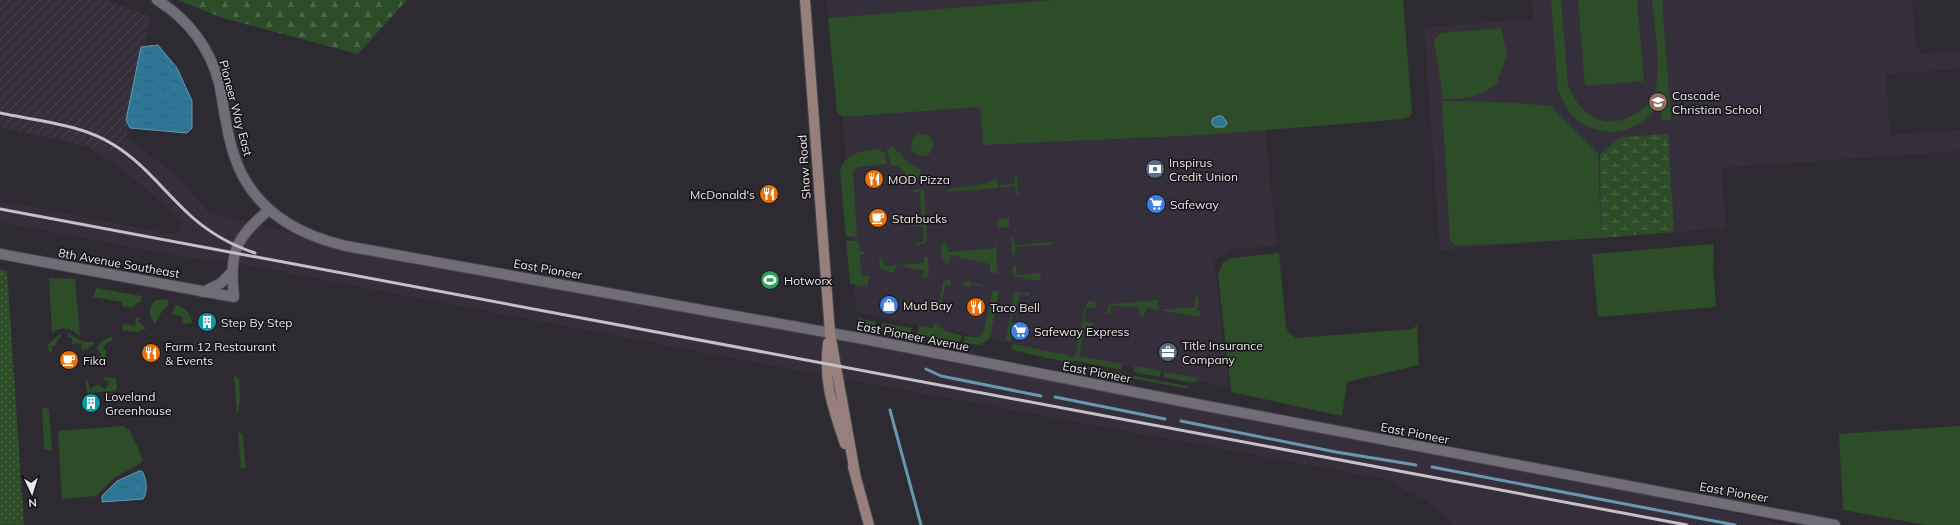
<svg xmlns="http://www.w3.org/2000/svg" width="1960" height="525" viewBox="0 0 1960 525" font-family="Mulish,sans-serif">
<defs>
<pattern id="industrial-furrows" width="10" height="10" patternUnits="userSpaceOnUse"><rect width="10" height="10" fill="#352f3c"/><path d="M-1 1l2-2M0 10L10 0M9 11l2-2" fill="none" stroke="#49434f"/></pattern>
<pattern id="forest-firs" width="22" height="20" patternUnits="userSpaceOnUse"><rect width="22" height="20" fill="#2d4d29"/><path d="M5 1l3.5 6h-7zM16 11l3.5 6h-7z" fill="#4c6748"/></pattern>
<pattern id="wetland-marsh" width="20" height="14" patternUnits="userSpaceOnUse"><rect width="20" height="14" fill="#2d4d29"/><path d="M1 5h8M5 5V1M11 12h8M15 12V8" fill="none" stroke="#4c6748"/></pattern>
<pattern id="park-dots" width="8" height="8" patternUnits="userSpaceOnUse"><rect width="8" height="8" fill="#2d4d29"/><path d="M2 2h.1M6 6h.1" fill="none" stroke="#4c6748" stroke-width="1.8" stroke-linecap="round"/></pattern>
<pattern id="water-ripples" width="26" height="14" patternUnits="userSpaceOnUse"><rect width="26" height="14" fill="#2e7695"/><path d="M2 4q2-2 4 0t4 0M15 11q2-2 4 0t4 0" fill="none" stroke="#3a5e6e"/></pattern>
</defs>
<rect width="100%" height="100%" fill="#2d2a31"/>
<!-- built -->
<path fill="#352f3c" d="M827,0h225l-224,18z
M1532,0h380l4,46 6,8 38,-3v18l-74,5 4,61 70,-5v21l-239,17 5,60 -286,22 -16,-223 109,-8z
M0,106l115,22 61,47 32,37 138,34 1082,202 361,77h-336l-11,-13 -13,-9 -44,-24 -632,-117 -517,-99 -58,-7 -178,-34v-21l177,34 6,-12 -55,-50 -52,-34z
M980,107l3,38 222,-10 60,-5 12,116 -46,3 -17,12 15,126 -373,-75 -13,-195z"/>
<!-- industrial -->
<path fill="url(#industrial-furrows)" d="M0,0h106l44,17 -27,137 -123,-27z"/>
<!-- green -->
<path fill="#2d4d29" d="M1052,0h351l9,113 -3,4 -5,2 -199,16 -222,10 -3,-38 -137,10 -6,-5 -9,-94z
M1551,0h10l7,85c11,30 37,47 67,29 8,-4 16,-11 19,-19 9,-27 0,-66 -2,-95h10l9,120h-9l-2,-15c-16,18 -36,32 -62,25 -6,-2 -15,-5 -20,-9 -9,-7 -15,-20 -20,-31z
M1578,0h59l7,81 -59,5z
M1501,28l6,25 -10,30 -13,10 -16,5 -25,1 -9,-59 6,-7z
M1442,101l59,1 50,4 47,47 3,85 -145,8 -6,-5z
M911 145a11 11 0 1 1 22 0a11 11 0 1 1-22 0Z
M891,146l10,8 7,9 12,6 2,7c-13,7 -16,-4 -25,-10l-6,-1 -4,-15z
M875,149l10,4 2,11 -29,3 -5,4 4,65 -11,1 -6,-65c3,-17 20,-21 35,-23z
M1017,177l1,17h-2l-1,-8 -15,2v-3l15,-1 -1,-6z
M997,178l1,10 -50,4 -1,-3 37,-5z
M913,189h8l3,2 2,30 -12,1 1,-2 7,-1 -2,-27h-7z
M1009,218v9l-12,1v-9z
M926,224l1,17 -3,3 -8,1v-2l8,-1 -1,-16 -7,1 -1,-2z
M1011,238l3,1 1,6 38,-3 1,2 -39,3v8h-3z
M996,239l1,35 -7,-2v-8l-40,-9 -1,9 -4,-1 -2,-3 -2,-14 4,-3 2,1 1,8 47,-4z
M846,241h12l2,10 7,2 -7,2 1,21h9l-3,11 -17,-3z
M1713,244l1,12 -1,8 3,43 -118,10 -6,-63z
M1279,253l7,74 3,6 7,5 117,-9 4,-4 2,40 -72,17 -5,34 -111,-24 -13,-117 5,-13 9,-4z
M924,256l4,1 1,17 -2,4h-4l1,-7 -27,-6 -3,8 -14,-4 -1,-8 2,-3h2l1,8 40,-3z
M1013,266h3l1,9 23,-2 1,8 -25,-4 -4,-4z
M49,278l26,1 5,57c-8,-7 -18,-11 -28,-3z
M947,279l4,1v6l-6,-1 -4,21 5,1 1,2 -4,4 -5,-3 5,-28z
M967,281l16,4 2,2 -14,-3v3l-9,-2 2,-3z
M96,288l46,8 -1,6h-3l-5,6 -11,-2v-4l-29,-5z
M993,291h6l-9,47 -9,7 -18,-2 2,-7 14,1 4,-3z
M1017,292l12,1 1,3 -11,-2 -4,21h-3l-1,7 3,1 -3,17h-5l8,-45z
M1195,297l3,1 1,10h-3l1,2h2l1,7 -54,-9 -2,8 -5,-1v-8l-28,-1v8l-4,-1 1,-7 2,-2 48,-4 1,10 36,-3z
M162,299l6,1 1,4 -7,7 -7,13 -5,-8v-8l4,-7z
M1089,301l6,1 1,6 -9,-1 -3,14 9,2 -2,8 -7,-1 -5,26 43,8 -1,6 -44,-9 -11,1 -53,-12 -2,-4 3,-2 54,11 3,2 4,-1 11,-52z
M175,305c10,2 16,8 17,18l-8,1 -3,-8 -9,-2z
M136,317l4,1 -1,4 7,7 -10,3 -14,-2 2,-6 11,2z
M857,318l19,4 -1,4 -12,-3z
M934,322l11,9 17,4 -2,8 -43,-8 2,-10 14,3z
M882,323l30,5 -1,5 -30,-6z
M61,333v4l-4,3 -1,5 -4,1v6h-3l-1,-8z
M68,333l15,9h12c-3,5 -7,8 -13,8l-1,-7 -9,1v-6l-4,-1z
M112,337l1,4 -5,1 -5,5 3,4v7l-7,5 -2,-3 5,-5 -5,-6c2,-7 8,-11 15,-12z
M1078,365l114,22 -8,1 -117,-22z
M1135,366l26,5 -1,6 -26,-5z
M1164,372l34,6v2l-5,3 -30,-6z
M234,375l5,4c1,12 2,24 -2,36z
M105,377l11,1 1,10 -2,3 -28,2 -2,-12 2,-1 3,9 9,-5 3,4 3,1 4,-5 -1,-3 -5,-2z
M42,407l7,2 3,39 -1,3 -7,-2z
M123,426l7,5 12,26 1,3 -3,4 -25,13 -19,19 -34,3 -4,-68z
M1960,426v99h-34l-83,-15 -4,-76z
M238,433h4l1,4 3,31 -5,1z"/>
<!-- forest -->
<path fill="url(#forest-firs)" d="M177,0h230l-49,54 -135,-36z"/>
<!-- wetland -->
<path fill="url(#wetland-marsh)" d="M1668,134l6,98 -73,6 -1,-84 21,-17z"/>
<!-- park -->
<path fill="url(#park-dots)" d="M0,270l7,1 17,254h-24z"/>
<!-- water -->
<path fill="url(#water-ripples)" stroke="#6798b0" d="M158,45l19,23 15,33v27l-5,5 -57,-5 -4,-8 15,-73z
M1218,116h4l4,5 1,3 -3,3h-9l-3,-3v-5z
M139,471h3c5,8 6,21 1,28l-41,3v-6l15,-15z"/>
<g fill="none" stroke-linecap="round" stroke-linejoin="round">
<!-- stream -->
<path stroke="#6798b0" stroke-width="3" d="M926,369l15,7 100,20
M1055,397l110,22
M890,410l31,115
M1181,421l155,31 80,13
M1432,467l303,58"/>
<defs>
<path id="tertiary" d="M157,0c31,19 53,48 62,83 5,24 7,48 15,72 17,53 60,79 112,91l518,93 337,66 634,120
M0,254l234,43c-5,-44 1,-59 35,-87
M203,292l18,-9 11,-11"/>
<path id="secondary" d="M805,0l25,333 25,140
M828,343c-5,39 5,65 17,101
M853,467l16,58"/>
</defs>
<!-- tertiary casing -->
<use href="#tertiary" stroke="#48464c" stroke-width="12"/>
<!-- secondary casing -->
<use href="#secondary" stroke="#48464c" stroke-width="12"/>
<!-- tertiary -->
<use href="#tertiary" stroke="#716d76" stroke-width="10"/>
<!-- secondary -->
<use href="#secondary" stroke="#977f7c" stroke-width="10"/>
<!-- rail -->
<path stroke="#c4c2c8" stroke-width="3" d="M0,113c37,8 81,11 114,32 31,19 51,48 78,72 18,16 39,28 63,36
M0,209c563,104 1125,211 1687,316"/>
</g>
<!-- icons -->
<defs>
<symbol id="school-disc" viewBox="-11 -11 22 22"><circle r="9.5" fill="#8d6e63" stroke="#151316"/><path d="M0-5L7-2L0 1L-7-2ZM-4 1L0 2.5L4 1V4Q0 6-4 4Z" fill="#fff"/></symbol>
<symbol id="bank-disc" viewBox="-11 -11 22 22"><circle r="9.5" fill="#5c6f8a" stroke="#151316"/><path d="M-6-4H6V4H-6ZM0-2.3a2.3 2.3 0 1 0 0 4.6a2.3 2.3 0 1 0 0-4.6Z" fill="#fff"/></symbol>
<symbol id="restaurant-disc" viewBox="-11 -11 22 22"><circle r="9.5" fill="#e8710a" stroke="#151316"/><path d="M-5-6h1v4h1v-4h1v4h1v-4h1v5L-1.5 .5V6h-2V.5L-5-1ZM5-6V6H3V1.5H1.5Q1.5-4 5-6Z" fill="#fff"/></symbol>
<symbol id="supermarket-disc" viewBox="-11 -11 22 22"><circle r="9.5" fill="#3f7fe0" stroke="#151316"/><path d="M-6-5.5h2.5l.6 2H6L4.5 2H-2.5L-4.4-4H-6ZM-1.5 3.2a1.3 1.3 0 1 0 .1 0ZM3 3.2a1.3 1.3 0 1 0 .1 0Z" fill="#fff"/></symbol>
<symbol id="cafe-disc" viewBox="-11 -11 22 22"><circle r="9.5" fill="#e8710a" stroke="#151316"/><path d="M-5.5-4.5H6V0H3Q3 3.5 0 3.5H-2.5Q-5.5 3.5-5.5 0ZM3-3.2v2h1.7v-2ZM-6 4.5H4V6H-6Z" fill="#fff"/></symbol>
<symbol id="stadium-disc" viewBox="-11 -11 22 22"><circle r="9.5" fill="#2e9e5b" stroke="#151316"/><path d="M0-5a6.5 5 0 1 0 0 10a6.5 5 0 1 0 0-10ZM-3.5-1.8h7v3.6h-7Z" fill="#fff"/></symbol>
<symbol id="shop-disc" viewBox="-11 -11 22 22"><circle r="9.5" fill="#3f7fe0" stroke="#151316"/><path d="M-5-2.5h2.3a2.7 3.5 0 0 1 5.4 0H5L5.5 6h-11ZM-1.5-2.5h3a1.5 2.3 0 0 0-3 0Z" fill="#fff"/></symbol>
<symbol id="building-disc" viewBox="-11 -11 22 22"><circle r="9.5" fill="#0f9aa8" stroke="#151316"/><path d="M-4-6H4V6H1V3H-1V6H-4ZM-2.5-4.3h1.7v1.8h-1.7ZM.8-4.3h1.7v1.8H.8ZM-2.5-1h1.7V.8h-1.7ZM.8-1h1.7V.8H.8Z" fill="#fff"/></symbol>
<symbol id="office-disc" viewBox="-11 -11 22 22"><circle r="9.5" fill="#5c6f8a" stroke="#151316"/><path d="M-6-3h4V-5.5h4V-3h4V5H-6ZM-1-4.5V-3h2v-1.5ZM-6 0V1H6V0Z" fill="#fff"/></symbol>
</defs>
<g fill-rule="evenodd">
<use href="#school-disc" x="1647" y="91" width="22" height="22"/>
<use href="#bank-disc" x="1144" y="158" width="22" height="22"/>
<use href="#restaurant-disc" x="863" y="168" width="22" height="22"/>
<use href="#restaurant-disc" x="758" y="183" width="22" height="22"/>
<use href="#supermarket-disc" x="1145" y="193" width="22" height="22"/>
<use href="#cafe-disc" x="867" y="207" width="22" height="22"/>
<use href="#stadium-disc" x="759" y="269" width="22" height="22"/>
<use href="#shop-disc" x="878" y="294" width="22" height="22"/>
<use href="#restaurant-disc" x="965" y="296" width="22" height="22"/>
<use href="#building-disc" x="196" y="311" width="22" height="22"/>
<use href="#supermarket-disc" x="1009" y="320" width="22" height="22"/>
<use href="#office-disc" x="1157" y="341" width="22" height="22"/>
<use href="#restaurant-disc" x="140" y="342" width="22" height="22"/>
<use href="#cafe-disc" x="58" y="349" width="22" height="22"/>
<use href="#building-disc" x="80" y="392" width="22" height="22"/>
</g>
<g text-anchor="middle" dominant-baseline="central" stroke-width="3" stroke-linejoin="round" paint-order="stroke">
<!-- poi labels -->
<g font-size="12" fill="#ebe9ee" stroke="#151316" text-anchor="start">
<text x="1672" y="95">Cascade<tspan x="1672" dy="14">Christian School</tspan></text>
<text x="1169" y="162">Inspirus<tspan x="1169" dy="14">Credit Union</tspan></text>
<text x="888" y="179">MOD Pizza</text>
<text x="755" y="194" text-anchor="end">McDonald's</text>
<text x="1170" y="204">Safeway</text>
<text x="892" y="218">Starbucks</text>
<text x="784" y="280">Hotworx</text>
<text x="903" y="305">Mud Bay</text>
<text x="990" y="307">Taco Bell</text>
<text x="221" y="322">Step By Step</text>
<text x="1034" y="331">Safeway Express</text>
<text x="1182" y="345">Title Insurance<tspan x="1182" dy="14">Company</tspan></text>
<text x="165" y="346">Farm 12 Restaurant<tspan x="165" dy="14">&amp; Events</tspan></text>
<text x="83" y="360">Fika</text>
<text x="105" y="396">Loveland<tspan x="105" dy="14">Greenhouse</tspan></text>
</g>
<!-- street labels -->
<g font-size="12" fill="#ebe9ee" stroke="#151316">
<text transform="translate(236 108) rotate(75)">Pioneer Way East</text>
<text transform="translate(804 167) rotate(-94)">Shaw Road</text>
<text transform="translate(119 263) rotate(10)">8th Avenue Southeast</text>
<text transform="translate(548 269) rotate(10)">East Pioneer</text>
<text transform="translate(913 336) rotate(11)">East Pioneer Avenue</text>
<text transform="translate(1097 372) rotate(11)">East Pioneer</text>
<text transform="translate(1415 433) rotate(11)">East Pioneer</text>
<text transform="translate(1734 492) rotate(10)">East Pioneer</text>
</g>
</g>
<!-- north arrow -->
<g transform="translate(32 493) rotate(176)" stroke="#151316" stroke-width="3" paint-order="stroke">
<path d="M0-3L7 15L0 10L-7 15Z" fill="#ebe9ee"/>
<text y="-6" font-size="11" font-weight="bold" text-anchor="middle" fill="#ebe9ee">N</text>
</g>
</svg>
